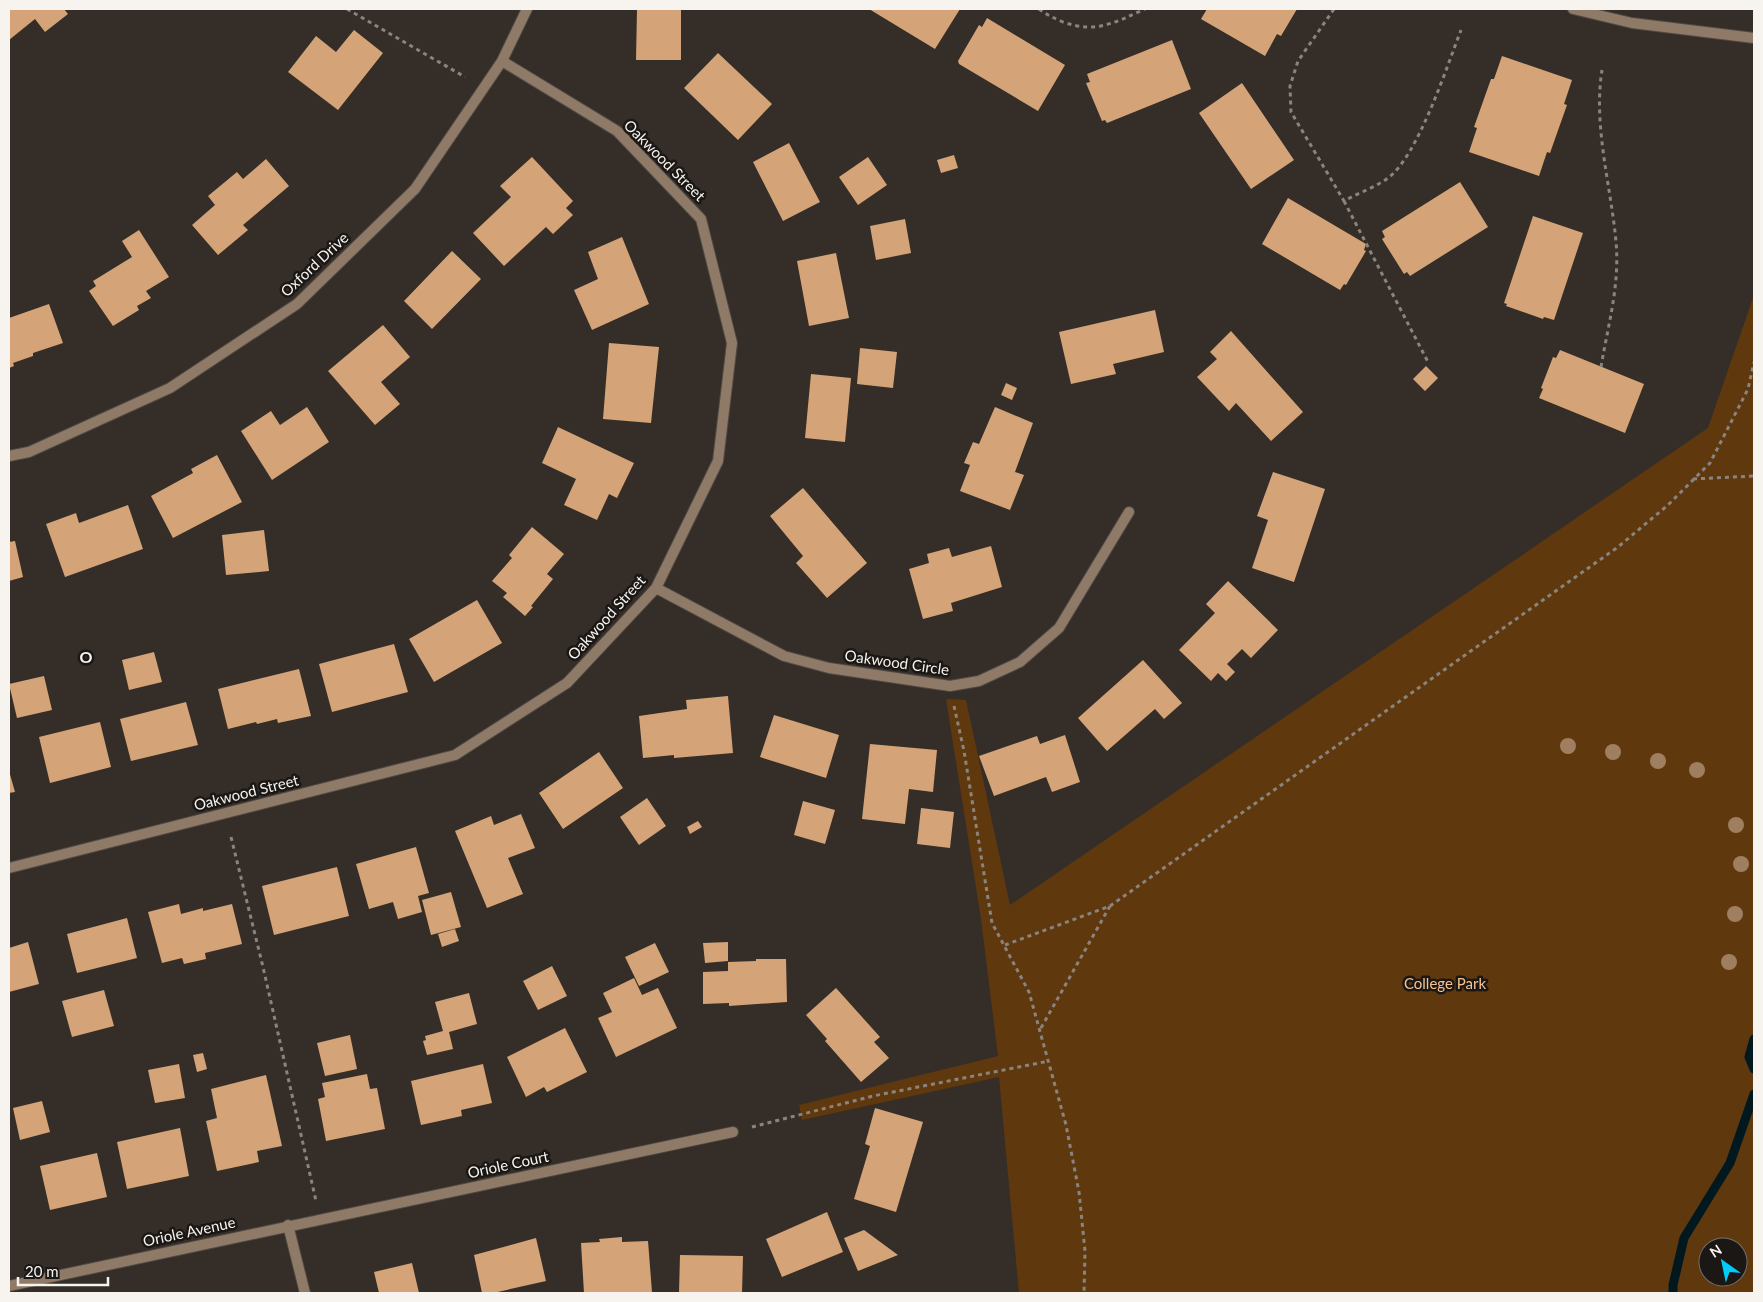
<svg xmlns="http://www.w3.org/2000/svg" width="1763" height="1302" viewBox="0 0 1763 1302" font-family="Lato,sans-serif">
<style>
.green{fill:#5f380e;fill-rule:evenodd}
.lines{fill:none;stroke-linecap:round;stroke-linejoin:round}
.stream{stroke:#02181f;stroke-width:9}
.building{fill:#d4a478}
.service-casing{stroke:#504a44;stroke-width:12}
.minor-casing{stroke:#504a44;stroke-width:12}
.path{stroke:#8a847f;stroke-width:3;stroke-dasharray:4 4;stroke-linecap:butt}
.service{stroke:#8f7a68;stroke-width:10}
.minor{stroke:#8f7a68;stroke-width:10}
.tree{fill:#a07f61}
.labels{text-anchor:middle;dominant-baseline:central;stroke-width:5;stroke-linejoin:round;paint-order:stroke}
.street-label{font-size:15px;fill:#f7f3ef;stroke:#1a1714}
.park-label{font-size:15px;fill:#f8c290;stroke:#1a1714}
.neighbourhood-label{font-size:16px;font-weight:bold;fill:#f7f3ef;stroke:#1a1714}
</style>
<rect width="100%" height="100%" fill="#352e28"/>
<path class="green" d="M1754 295V1293H1019L999 1077 802 1120 799 1105 998 1056 981 919 946 699 966 700 1010 905 1708 428ZM1708 1247H1738V1277H1708Z"/>
<g class="lines">
<path class="stream" d="M1754 1039 1749 1057 1754 1069
M1673 1293V1285L1684 1238 1730 1163 1754 1094"/>
</g>
<path class="building" d="M9 9H64L68 14 45 32 35 19 9 40Z
M637 9H681V60H636Z
M869 9H960L935 49Z
M1207 9H1297L1281 36 1277 34 1265 56 1201 19Z
M987 18 1065 65 1038 111 959 64 958 61 979 25 982 27Z
M354 30 383 53 338 110 288 72 316 36 336 52Z
M1172 40 1191 89 1107 123 1105 120 1102 121 1086 83 1090 82 1087 74Z
M718 53 772 104 738 140 684 88Z
M1502 56 1572 80 1564 104 1567 105 1550 153 1547 152 1539 176 1469 152 1477 128 1474 127 1491 79H1494Z
M1242 83 1294 160 1251 189 1199 113Z
M789 143 820 202 783 221 753 162Z
M954 155 958 168 941 173 937 160Z
M532 157 573 201 566 208 573 215 553 234 546 227 504 266 473 233 511 197 500 186Z
M868 157 887 185 858 205 839 177Z
M266 159 289 186 243 225 248 230 218 255 192 225 215 205 208 196 237 172 243 179Z
M1460 182 1488 227 1410 276 1407 272 1404 274 1382 239 1385 237 1382 231Z
M1288 198 1366 244 1364 250 1366 251 1346 285 1344 284 1340 290 1262 244Z
M1533 216 1583 233 1554 320 1544 317 1543 319 1506 306 1507 304 1504 303Z
M905 219 911 253 876 260 870 226Z
M139 230 169 277 146 291 151 298 137 306 139 310 113 326 89 291 96 286 93 281 132 257 122 241Z
M622 237 649 304 592 330 574 290 598 279 588 252Z
M452 251 481 279 432 329 404 301Z
M836 253 849 318 809 326 797 261Z
M49 304 63 343 33 353V356L13 363 14 366 9 368V318Z
M1155 310 1164 352 1113 364 1116 374 1071 384 1059 332Z
M383 325 410 357 381 382 400 404 375 425 328 371Z
M1231 331 1303 412 1271 441 1236 403 1229 411 1197 377 1217 359 1210 352Z
M609 343 659 347 651 423 603 419Z
M860 348 897 352 893 388 857 384Z
M1560 350 1644 384 1625 433 1539 398 1543 389 1541 388 1553 357 1556 358Z
M1426 366 1438 378 1425 391 1413 379Z
M811 374 851 378 845 442 805 438Z
M1006 383 1017 388 1012 400 1001 395Z
M307 407 329 442 272 480 241 431 271 411 280 425Z
M995 407 1033 423 1015 472 1024 475 1010 510 960 491 970 465 964 463 973 442 979 444Z
M558 427 634 463 617 498 609 494 597 520 564 505 576 479 542 463Z
M217 455 242 502 173 538 151 496 193 473 191 469Z
M1273 472 1325 489 1294 582 1252 568 1268 520 1257 516Z
M803 488 867 563 827 598 796 563 803 556 770 516Z
M128 505 143 549 65 577 46 524 76 513 79 523Z
M532 527 564 554 547 574 553 579 531 606 533 607 525 616 503 597 507 593 492 581 512 558 509 555Z
M264 530 269 571 226 575 222 535Z
M15 541 23 577 9 581V542Z
M991 546 1002 587 951 603 953 611 923 619 909 569 929 563 927 554 949 548 952 557Z
M1228 581 1278 630 1251 658 1242 649 1227 664 1235 672 1226 681 1218 673 1211 681 1179 650 1215 613 1206 604Z
M477 600 502 643 434 682 409 639Z
M394 644 408 692 332 712 319 664Z
M154 652 162 682 129 690 122 660Z
M1143 660 1182 703 1164 719 1155 709 1107 751 1078 718Z
M299 669 311 716 278 723 277 719 257 724 256 722 228 729 218 689Z
M44 676 52 710 17 718 9 684Z
M728 696 733 753 674 758V755L643 758 639 716 687 709 686 700Z
M186 702 198 745 131 761 120 719Z
M774 715 839 735 826 778 760 757Z
M100 722 111 767 50 783 39 737Z
M1065 735 1080 782 1052 792 1046 777 994 796 979 756 1037 736 1040 744Z
M870 744 937 750 933 792 909 789 905 824 862 819Z
M599 752 623 788 563 829 539 793Z
M9 771 15 792 9 793Z
M647 798 666 826 639 845 620 817Z
M803 801 835 810 825 844 794 835Z
M921 808 954 812 950 848 917 844Z
M521 814 535 848 508 858 523 894 487 908 455 831 491 816 494 825Z
M698 821 702 827 690 834 687 827Z
M416 847 429 893 418 896 422 912 398 919 393 902 369 909 356 864Z
M337 867 349 916 274 935 262 886Z
M451 892 461 927 431 935 422 900Z
M179 904 181 914 203 908V911L232 904 242 944 205 953 206 959 184 964 182 958 162 963 148 912Z
M127 918 137 958 77 973 67 934Z
M455 929 459 941 442 947 438 934Z
M28 942 39 984 9 992V948Z
M728 942V961L705 963 703 943Z
M655 943 669 972 639 986 625 957Z
M756 959H786L787 1002 729 1006V1003L703 1004V972L728 971V962L756 961Z
M552 966 567 996 538 1010 523 981Z
M634 978 642 995 658 988 677 1028 616 1057 598 1018 612 1012 603 993Z
M836 988 880 1037 874 1042 889 1058 861 1082 825 1041 827 1039 806 1015Z
M104 990 114 1026 72 1037 62 1001Z
M469 993 477 1024 449 1032 453 1049 427 1055 423 1041 426 1040 425 1036 443 1031 435 1002Z
M565 1028 587 1072 547 1092 544 1087 526 1097 507 1057Z
M350 1035 357 1069 325 1076 317 1043Z
M203 1053 207 1069 197 1072 193 1055Z
M179 1064 185 1098 155 1103 148 1070Z
M483 1064 492 1103 461 1110 462 1116 421 1125 411 1081Z
M367 1074 370 1089 377 1088 385 1129 326 1141 318 1099 325 1097 322 1083Z
M266 1075 282 1146 257 1151 259 1162 217 1171 206 1121 217 1118 211 1089Z
M42 1101 50 1132 20 1140 13 1108Z
M875 1108 923 1122 896 1212 854 1199 870 1146 865 1144Z
M180 1128 189 1176 127 1189 117 1142Z
M97 1153 107 1197 50 1210 40 1166Z
M827 1212 843 1252 782 1277 766 1239Z
M864 1230 898 1255 858 1271 844 1238Z
M622 1237V1242L648 1241 652 1292 584 1293 581 1243 600 1242 599 1239Z
M536 1238 546 1281 493 1293H482L474 1255Z
M680 1255 743 1256 742 1293H679Z
M412 1263 419 1293H379L374 1272Z"/>
<g class="lines">
<defs>
<path id="service" d="M1573 9 1632 23 1754 38"/>
<path id="minor" d="M9 456 29 452 170 388 297 304 415 189 502 61 527 9
M656 588 784 656 829 668 950 686 979 681 1020 662 1059 628 1129 512
M9 868 455 755 567 683 656 588 718 461 732 343 701 219 617 131 502 61
M288 1225 305 1293
M9 1286 733 1132"/>
</defs>
<use href="#service" class="service-casing"/>
<use href="#minor" class="minor-casing"/>
<path class="path" d="M347 9 465 77
M1039 9C1047 15 1054 18 1063 22 1096 34 1116 22 1145 9
M1334 9 1298 61 1290 86 1291 112 1344 201C1358 193 1376 187 1388 178 1418 156 1447 66 1461 30
M1344 201 1428 362
M1601 367C1608 325 1620 285 1616 242 1611 186 1593 126 1602 70
M1693 479 1754 476
M954 706 964 751 992 923 1029 992 1066 1125 1079 1192 1085 1251 1084 1293
M231 837 263 967 316 1201
M1005 945 1110 906 1618 547 1668 505 1710 463 1748 389 1754 362
M1041 1028 1110 906
M752 1127 873 1096 1049 1061"/>
<use href="#service" class="service"/>
<use href="#minor" class="minor"/>
</g>
<g class="tree">
<circle cx="1568" cy="746" r="8"/>
<circle cx="1613" cy="752" r="8"/>
<circle cx="1658" cy="761" r="8"/>
<circle cx="1697" cy="770" r="8"/>
<circle cx="1736" cy="825" r="8"/>
<circle cx="1741" cy="864" r="8"/>
<circle cx="1735" cy="914" r="8"/>
<circle cx="1729" cy="962" r="8"/>
</g>
<g class="labels">
<g class="street-label">
<text transform="translate(665 160) rotate(45)">Oakwood Street</text>
<text transform="translate(314 264) rotate(-43)">Oxford Drive</text>
<text transform="translate(606 617) rotate(-48)">Oakwood Street</text>
<text transform="translate(897 662) rotate(8)">Oakwood Circle</text>
<text transform="translate(246 792) rotate(-14)">Oakwood Street</text>
<text transform="translate(508 1164) rotate(-12)">Oriole Court</text>
<text transform="translate(189 1231) rotate(-12)">Oriole Avenue</text>
</g>
<g class="park-label">
<text x="1445" y="983">College Park</text>
</g>
<g class="neighbourhood-label">
<text x="86" y="656">O</text>
</g>
</g>
<rect width="1763" height="1302" fill="none" stroke="#f7f3ef" stroke-width="20"/>
<g transform="translate(1723 1262) rotate(327)"><circle r="24" fill="#1a1714" stroke="#726f6c"/>
<path d="M0-4L9 19L0 12L-9 19Z" fill="#00cbf9"/>
<text y="-8" font-size="14" font-weight="bold" text-anchor="middle" fill="#f7f3ef">N</text>
</g>
<path d="M18 1277v8h90v-8" fill="none" stroke="#f7f3ef" stroke-width="2.5"/>
<text x="25" y="1277" font-size="15" fill="#f7f3ef" stroke="#1a1714" stroke-width="4" paint-order="stroke">20 m</text>
</svg>
